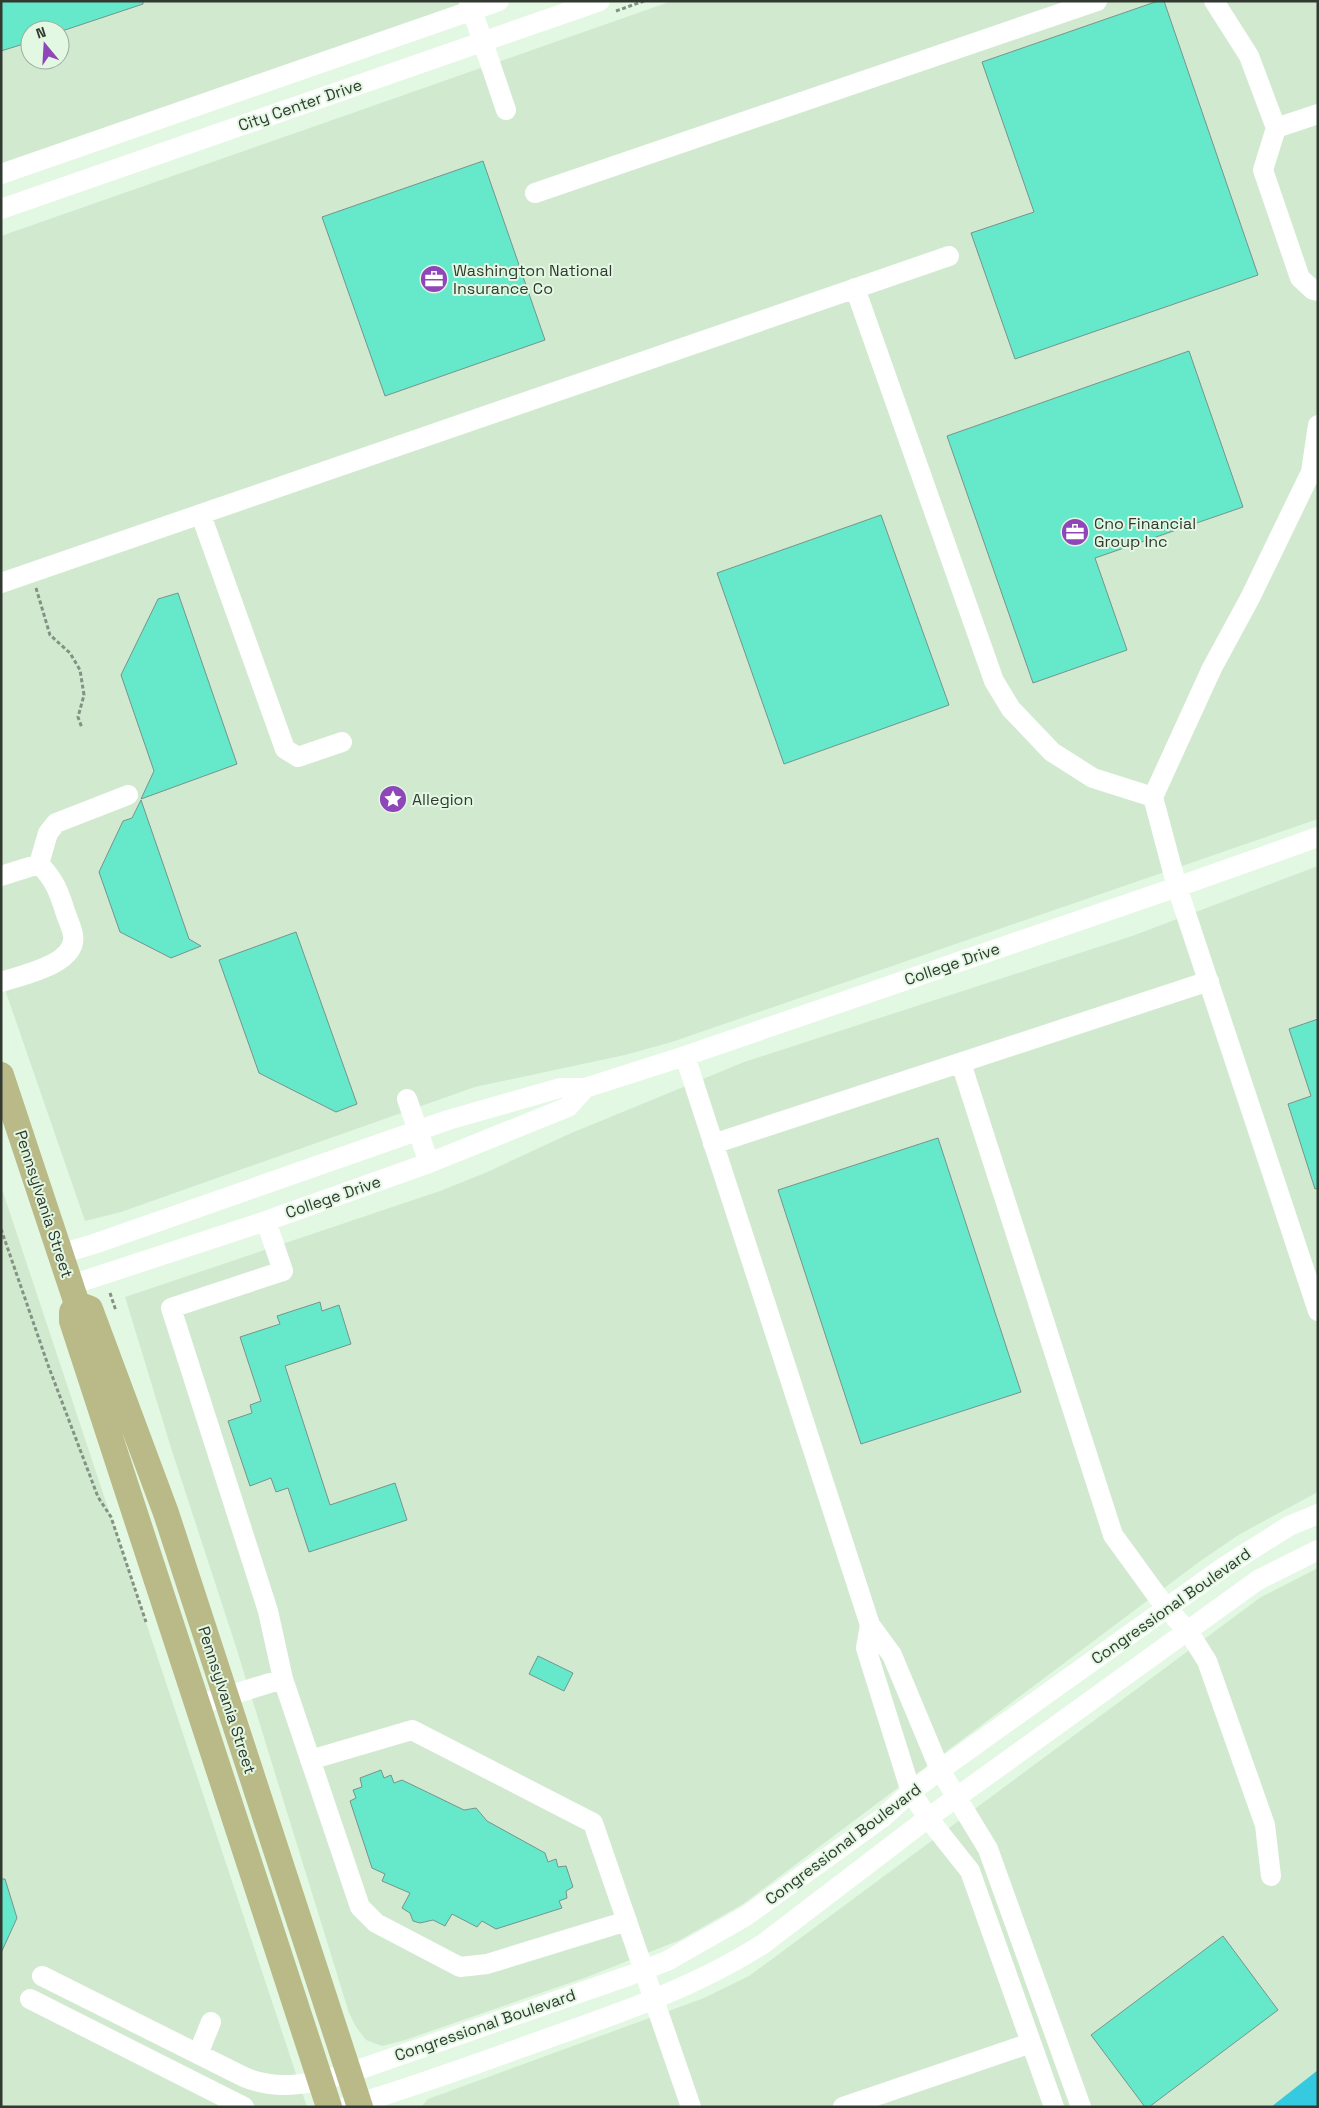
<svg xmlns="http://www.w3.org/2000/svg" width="1319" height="2108" viewBox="0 0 1319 2108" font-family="'Space Grotesk',sans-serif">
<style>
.built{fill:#d1eacf;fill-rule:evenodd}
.water{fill:#35cae0}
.building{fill:#66e8cb;stroke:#76948c}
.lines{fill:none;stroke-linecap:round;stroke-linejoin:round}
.path{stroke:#849284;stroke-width:3;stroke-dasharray:4 2.5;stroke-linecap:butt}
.minor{stroke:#fff;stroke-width:20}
.major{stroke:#b9ba87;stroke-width:26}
.labels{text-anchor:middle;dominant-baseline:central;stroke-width:4;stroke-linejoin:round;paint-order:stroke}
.street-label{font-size:16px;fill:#313931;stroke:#e3f8e2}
.poi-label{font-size:16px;fill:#313931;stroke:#e3f8e2;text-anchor:start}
</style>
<rect width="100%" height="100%" fill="#e3f8e2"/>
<path class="built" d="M1 1H477L1 166ZM30 30H60V60H30Z
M672 1H1318V819L672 1042 625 1055 475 1087 121 1212 85 1221 1 978V236Z
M1318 866V1492L1240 1534 1199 1562 743 1904 680 1940 587 1977 405 2040 382 2046 366 2040 356 2027 349 2013 236 1647 172 1451 125 1297 440 1191 485 1173 569 1134 744 1062 1132 936Z
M1 1186 307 2107H1Z
M1318 1568V2107H421L428 2099 704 1998 749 1976 1261 1597Z"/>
<path class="water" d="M1318 2070V2107H1271Z"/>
<path class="building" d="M1 1H143V4L65 30H30V42L1 51Z
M1158 1H1164L1258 275 1015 359 971 233 1034 212 982 62Z
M483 161 545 340 385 396 322 217Z
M1189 351 1243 507 1095 558 1127 650 1033 683 947 436Z
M881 515 949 705 784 764 717 573Z
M178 593 237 764 141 799 154 771 121 675 158 599Z
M141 800 189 939 201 946 171 958 120 932 99 872 123 821 132 818Z
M296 932 357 1104 336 1112 259 1073 219 960Z
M1318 1019V1188L1315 1189 1288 1104 1311 1096 1289 1029Z
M938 1138 1021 1392 861 1444 778 1190Z
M320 1302 322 1311 339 1305 351 1344 285 1366 330 1505 395 1483 407 1520 309 1552 288 1488 276 1492 271 1478 250 1486 228 1421 252 1413 250 1405 261 1401 240 1337 280 1324 277 1316Z
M538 1656 573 1673 564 1691 529 1674Z
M381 1770 384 1778 391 1775 394 1783 402 1780 464 1810 476 1808 487 1821 545 1853 548 1862 556 1859 558 1867 566 1866 573 1887 566 1891 567 1898 559 1901 562 1908 496 1929 482 1921 477 1927 452 1914 445 1926 433 1920 420 1923 413 1921 410 1913 402 1908 410 1893 382 1881 385 1874 372 1868 350 1801 356 1798 353 1790 362 1787 360 1778Z
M1 1879H5L17 1918 1 1953Z
M1223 1936 1278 2010 1149 2107H1145L1091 2035Z"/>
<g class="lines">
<path class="path" d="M616 11 644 1
M36 588 50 635 70 653 80 670 84 695 78 717 82 728
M1 1229 48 1365 98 1497 111 1517 146 1622
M110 1293 116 1311"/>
<path class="minor" d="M469 1 506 110
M1214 1 1249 56 1276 128 1318 114
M1276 128 1263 170 1300 278 1313 290 1318 291
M1 174 499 1
M535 193 1097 1
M1 209 600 1
M855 288 994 681 1011 709 1052 752 1093 778 1153 797
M1318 425 1311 472 1250 598 1212 668 1153 797 1177 887 1318 1311
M201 515 285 749 298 757 342 742
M1 583 949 256
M1 876 39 864 48 833 56 823 128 795
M1 982C22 975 78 964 73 935 72 928 68 920 66 914 59 892 55 880 39 864
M685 1056 870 1625 892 1655 940 1770 988 1849 1081 2107
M961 1063 1113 1535 1166 1608 1188 1631 1207 1661 1265 1825 1271 1876
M407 1099 429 1163
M713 1144 1209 981
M60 1254 94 1244 448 1120 560 1088H585L685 1056 1177 887 1318 837
M71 1285 266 1221 429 1163 568 1107 585 1088
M870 1625 866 1648 911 1792 928 1818 970 1871 1054 2107
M283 1679 360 1907 376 1923 460 1967 487 1964 627 1921
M198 1705 283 1679 268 1611 171 1308 283 1271 266 1221
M310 1760 412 1730 593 1823 691 2107
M42 1976 244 2077C279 2092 314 2083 349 2073L628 1976 667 1961 746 1916 882 1818 911 1792 940 1770 1224 1567 1289 1526 1318 1514
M30 1999 244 2107
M198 2054 211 2022
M345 2107C411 2088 476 2064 540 2041 617 2014 694 1988 763 1944L928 1818 1258 1580 1318 1550
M843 2107 1031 2043"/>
<path class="major" d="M1 1075 77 1304 72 1312V1321L329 2107
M77 1304 90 1309 166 1513 360 2107"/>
</g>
<defs>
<symbol id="office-disc" viewBox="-11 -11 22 22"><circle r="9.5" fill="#8e46b9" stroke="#e3f8e2"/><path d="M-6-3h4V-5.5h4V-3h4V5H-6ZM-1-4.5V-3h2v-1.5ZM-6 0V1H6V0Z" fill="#fff"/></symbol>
<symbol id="sight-disc" viewBox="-11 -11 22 22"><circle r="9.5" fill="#8e46b9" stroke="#e3f8e2"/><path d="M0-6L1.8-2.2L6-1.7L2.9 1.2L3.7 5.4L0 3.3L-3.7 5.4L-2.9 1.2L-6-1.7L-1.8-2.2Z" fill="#fff"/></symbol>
</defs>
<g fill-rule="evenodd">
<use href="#office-disc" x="418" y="263" width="32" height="32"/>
<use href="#office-disc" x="1059" y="516" width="32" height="32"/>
<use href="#sight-disc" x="377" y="783" width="32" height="32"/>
</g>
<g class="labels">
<g class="street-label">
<text transform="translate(300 105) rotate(-19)">City Center Drive</text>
<text transform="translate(952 964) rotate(-19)">College Drive</text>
<text transform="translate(333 1197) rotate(-19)">College Drive</text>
<text transform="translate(44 1204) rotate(72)">Pennsylvania Street</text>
<text transform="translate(1171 1606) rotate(-35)">Congressional Boulevard</text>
<text transform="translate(227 1700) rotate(72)">Pennsylvania Street</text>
<text transform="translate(843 1844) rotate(-37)">Congressional Boulevard</text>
<text transform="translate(485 2025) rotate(-19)">Congressional Boulevard</text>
</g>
<g class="poi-label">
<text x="453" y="270">Washington National<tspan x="453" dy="18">Insurance Co</tspan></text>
<text x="1094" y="523">Cno Financial<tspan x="1094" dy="18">Group Inc</tspan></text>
<text x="412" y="799">Allegion</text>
</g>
</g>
<rect width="1319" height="2108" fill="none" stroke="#313931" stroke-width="5"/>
<g transform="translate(45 45) rotate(342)"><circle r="24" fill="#e3f8e2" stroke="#9cac9b"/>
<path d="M0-4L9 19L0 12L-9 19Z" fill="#8e46b9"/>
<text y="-8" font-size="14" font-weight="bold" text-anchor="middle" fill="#313931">N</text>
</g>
</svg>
